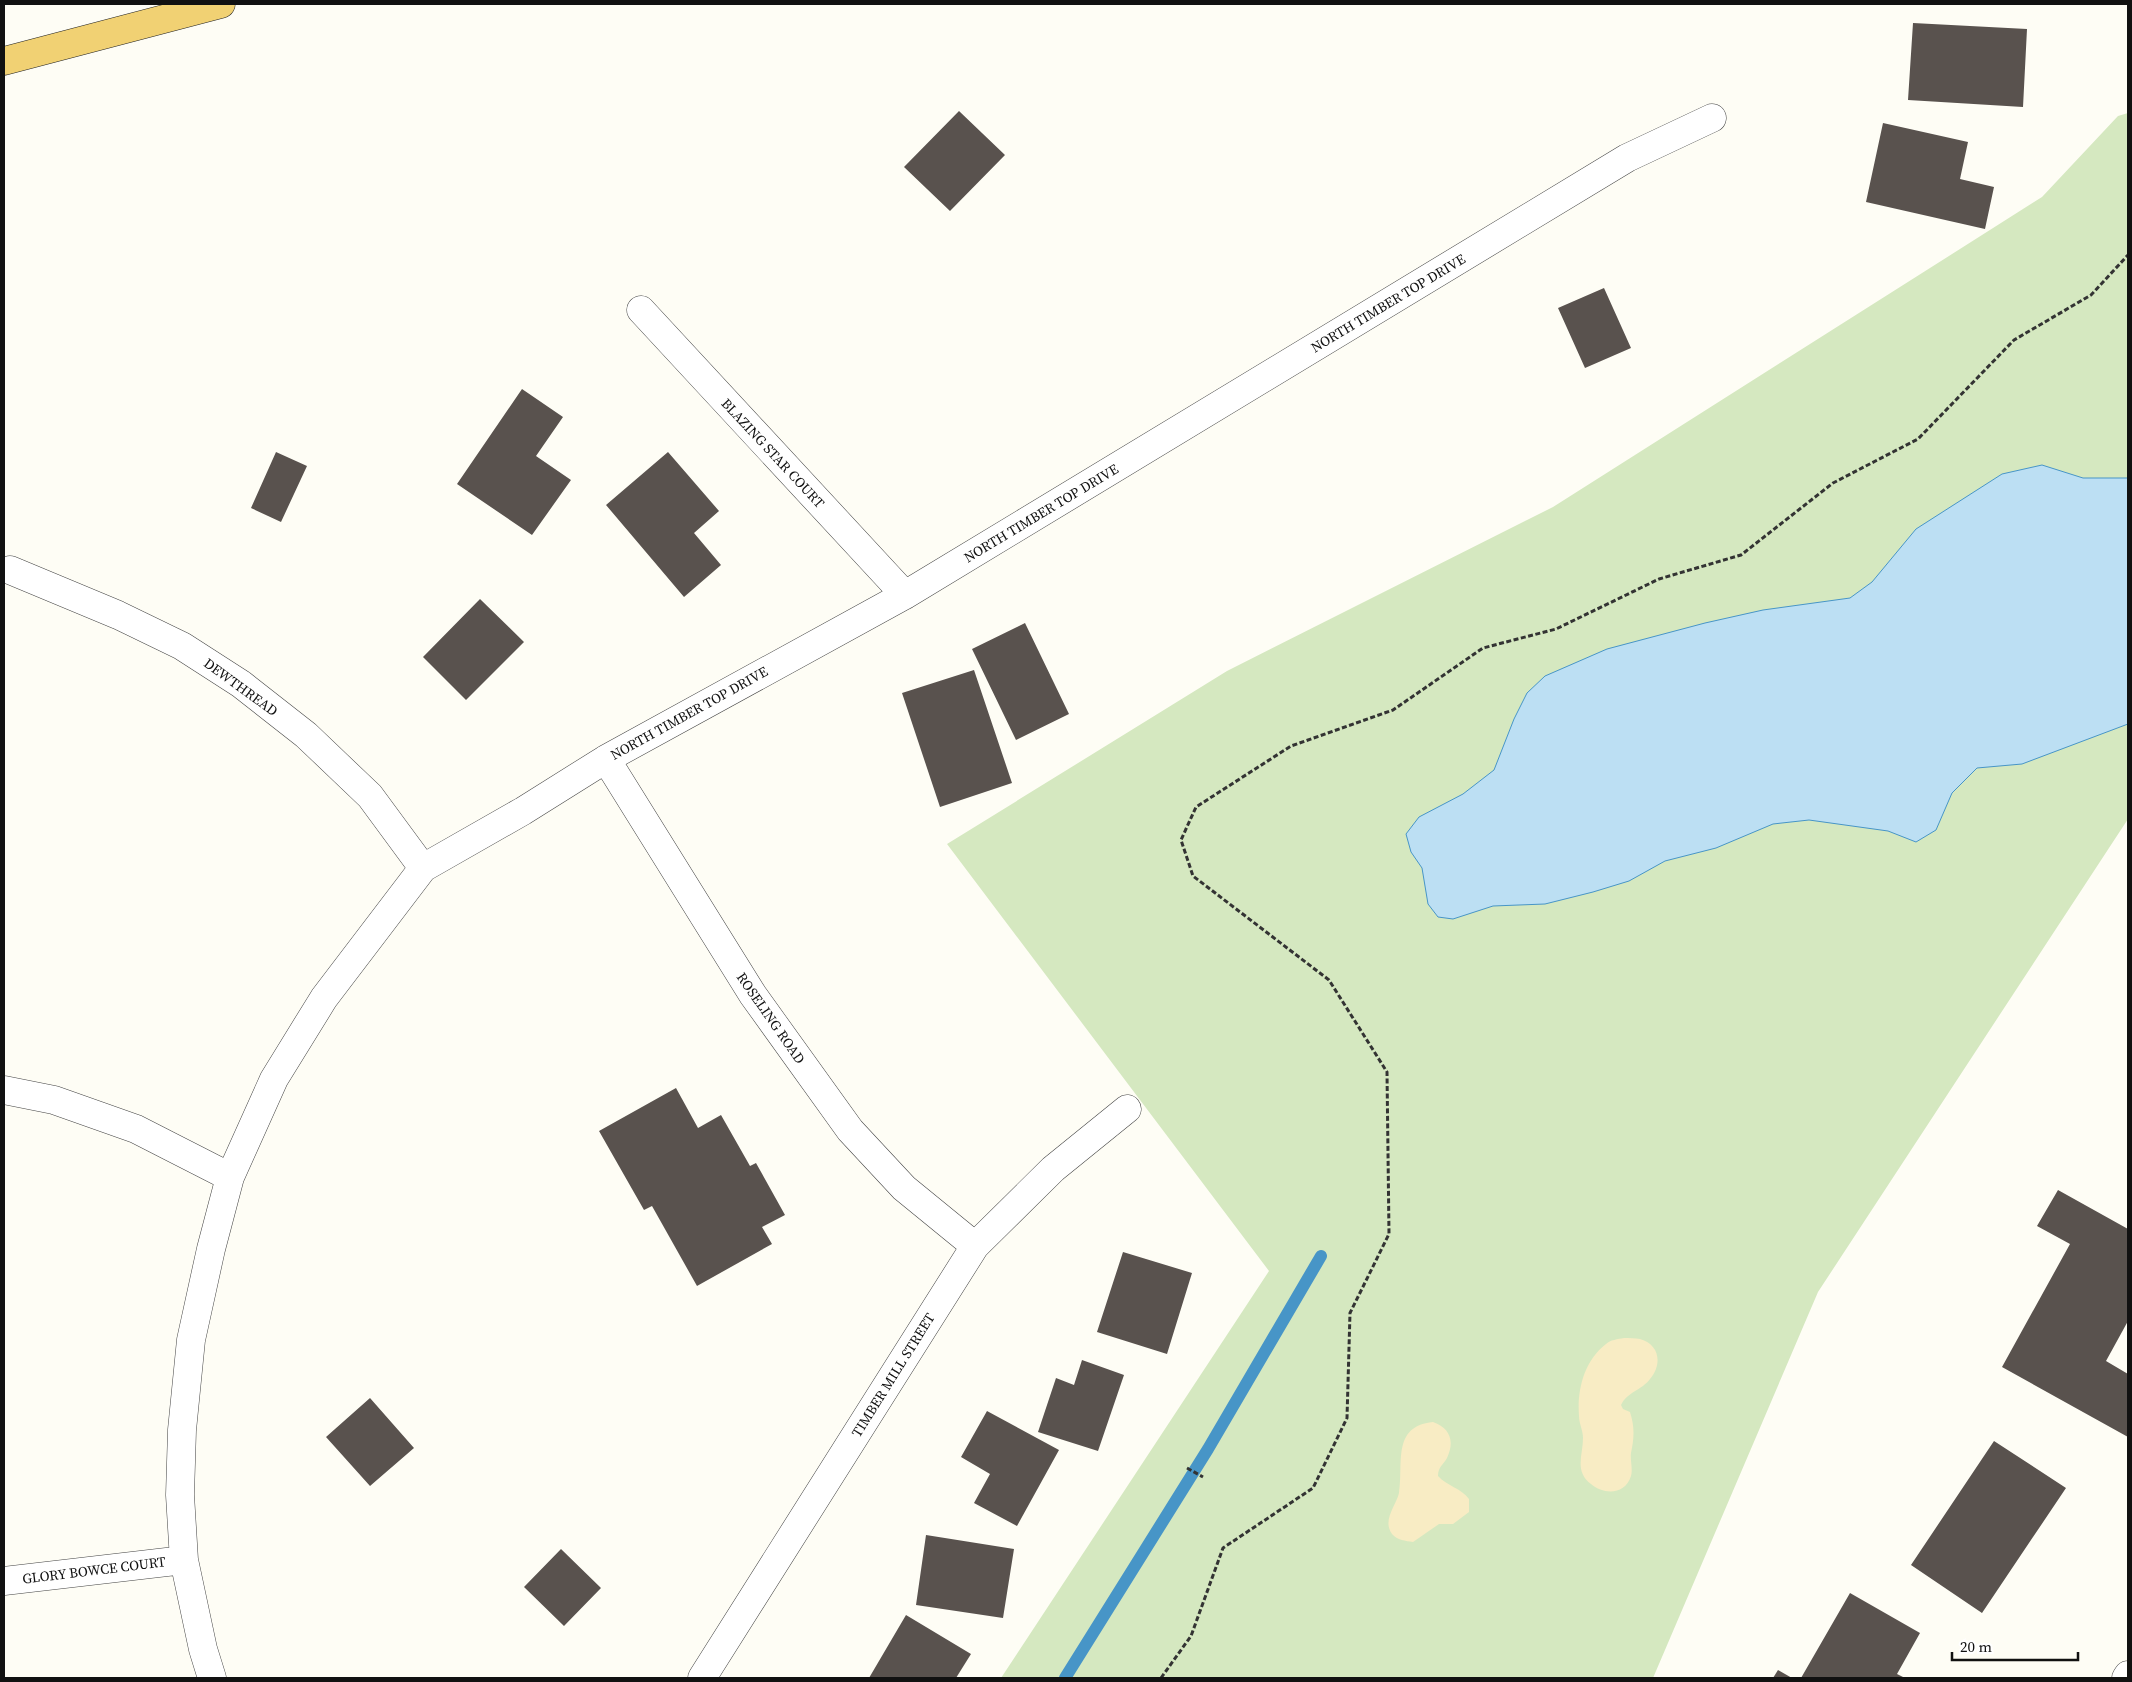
<svg xmlns="http://www.w3.org/2000/svg" width="2132" height="1682" viewBox="0 0 2132 1682" font-family="'Source Serif 4',serif">
<style>
.green{fill:#d5e8c0}
.sand{fill:#f8ecc4}
.water{fill:#bcdff3;stroke:#4795c7}
.lines{fill:none;stroke-linecap:round;stroke-linejoin:round}
.stream{stroke:#4795c7;stroke-width:12}
.building{fill:#59524e}
.minor-casing{stroke:#444;stroke-width:29}
.major-casing{stroke:#222;stroke-width:29}
.path{stroke:#333;stroke-width:3;stroke-dasharray:5 2.5;stroke-linecap:butt}
.minor{stroke:#fff;stroke-width:28}
.major{stroke:#f1d173;stroke-width:28}
.labels{text-anchor:middle;dominant-baseline:central;stroke-width:5;stroke-linejoin:round;paint-order:stroke}
.street-label{font-size:14px;fill:#111;stroke:#fff}
</style>
<rect width="100%" height="100%" fill="#fefdf5"/>
<path class="green" d="M2128 113V819L1818 1292 1653 1678H1001L1269 1271 947 844 1227 671 1553 507 2042 197 2118 116Z"/>
<path class="sand" d="M1624 1338C1629 1338 1635 1338 1640 1339 1659 1344 1663 1364 1650 1379 1642 1390 1627 1392 1621 1405L1623 1409 1630 1412C1635 1428 1634 1438 1631 1453 1630 1460 1633 1469 1631 1476 1625 1495 1604 1495 1591 1484 1574 1471 1583 1455 1583 1438 1583 1431 1579 1423 1579 1416 1577 1390 1584 1361 1606 1344 1610 1340 1618 1339 1624 1338Z
M1433 1422C1450 1428 1455 1441 1447 1458 1443 1465 1438 1467 1438 1476 1447 1486 1461 1488 1469 1499V1512L1453 1524H1439L1413 1542C1406 1541 1397 1540 1392 1534 1382 1520 1396 1506 1399 1493 1404 1465 1391 1426 1433 1422Z"/>
<path class="water" d="M2042 465 2083 478H2128V724L2022 764 1977 768 1952 793 1936 830 1916 842 1888 831 1809 820 1773 824 1716 848 1665 861 1629 881 1593 892 1545 904 1493 906 1453 919 1438 917 1428 904 1422 868 1411 852 1406 834 1419 817 1463 794 1494 770 1514 719 1527 693 1545 676 1607 649 1705 623 1763 610 1850 598 1872 582 1916 529 2002 474Z"/>
<g class="lines">
<path class="stream" d="M1065 1678 1208 1449 1321 1256"/>
</g>
<path class="building" d="M1913 23 2027 29 2023 107 1908 100Z
M959 111 1005 155 950 211 904 167Z
M1883 123 1968 142 1960 179 1994 187 1985 229 1866 202Z
M1604 288 1631 348 1585 368 1558 308Z
M522 389 563 417 536 456 571 480 532 535 457 484Z
M276 452 307 466 281 522 251 508Z
M668 452 719 511 694 533 721 565 684 597 606 505Z
M480 599 524 642 466 700 423 657Z
M1025 623 1069 714 1016 740 972 649Z
M974 670 1012 783 940 807 902 693Z
M676 1088 698 1128 721 1115 750 1166 756 1163 785 1215 762 1227 772 1244 697 1286 652 1206 644 1210 599 1131Z
M2058 1190 2128 1229V1321L2106 1361 2128 1374V1437L2002 1367 2070 1244 2037 1226Z
M1123 1252 1192 1273 1167 1354 1097 1332Z
M1082 1360 1124 1375 1098 1451 1038 1432 1056 1378 1074 1385Z
M370 1398 414 1448 370 1486 326 1437Z
M987 1411 1059 1450 1017 1526 974 1503 990 1474 961 1457Z
M1994 1441 2066 1488 1982 1613 1911 1565Z
M926 1535 1014 1549 1003 1618 916 1605Z
M561 1549 601 1588 564 1626 524 1587Z
M1850 1593 1920 1633 1897 1674 1905 1678H1801Z
M906 1615 971 1654 956 1678H869Z
M1778 1670 1792 1678H1773Z"/>
<g class="lines">
<defs>
<path id="minor" d="M641 310 905 595
M10 570 118 615 182 646 241 684 306 735 370 796 423 868
M606 759 753 995 850 1130 904 1188 975 1246
M4 1090 54 1100 136 1129 230 1177
M4 1581 184 1560
M212 1678 203 1649 184 1560 180 1495 182 1430 191 1340 211 1249 230 1177 274 1079 324 998 423 868 523 811 606 759 905 595 1627 158 1712 118
M702 1678 975 1246 1053 1169 1127 1109
M2126 1678 2128 1675"/>
<path id="major" d="M4 61 221 4"/>
</defs>
<use href="#minor" class="minor-casing"/>
<use href="#major" class="major-casing"/>
<path class="path" d="M1187 1468 1203 1477
M1161 1678 1191 1636 1223 1548 1313 1488 1347 1418 1350 1313 1389 1234 1387 1072 1329 980 1193 876 1181 840 1196 807 1291 746 1393 710 1483 648 1556 629 1659 579 1741 555 1833 483 1918 439 2014 340 2091 295 2128 255"/>
<use href="#minor" class="minor"/>
<use href="#major" class="major"/>
</g>
<g class="labels">
<g class="street-label">
<text transform="translate(1388 303) rotate(-31)">NORTH TIMBER TOP DRIVE</text>
<text transform="translate(773 453) rotate(47)">BLAZING STAR COURT</text>
<text transform="translate(1041 513) rotate(-31)">NORTH TIMBER TOP DRIVE</text>
<text transform="translate(241 687) rotate(36)">DEWTHREAD</text>
<text transform="translate(689 713) rotate(-29)">NORTH TIMBER TOP DRIVE</text>
<text transform="translate(771 1018) rotate(55)">ROSELING ROAD</text>
<text transform="translate(893 1375) rotate(-58)">TIMBER MILL STREET</text>
<text transform="translate(94 1570) rotate(-7)">GLORY BOWCE COURT</text>
</g>
</g>
<rect width="2132" height="1682" fill="none" stroke="#111111" stroke-width="10"/>
<path d="M1952 1652v8h126v-8" fill="none" stroke="#111111" stroke-width="2.5"/>
<text x="1960" y="1652" font-size="15" fill="#111111" stroke="#ffffff" stroke-width="4" paint-order="stroke">20 m</text>
</svg>
